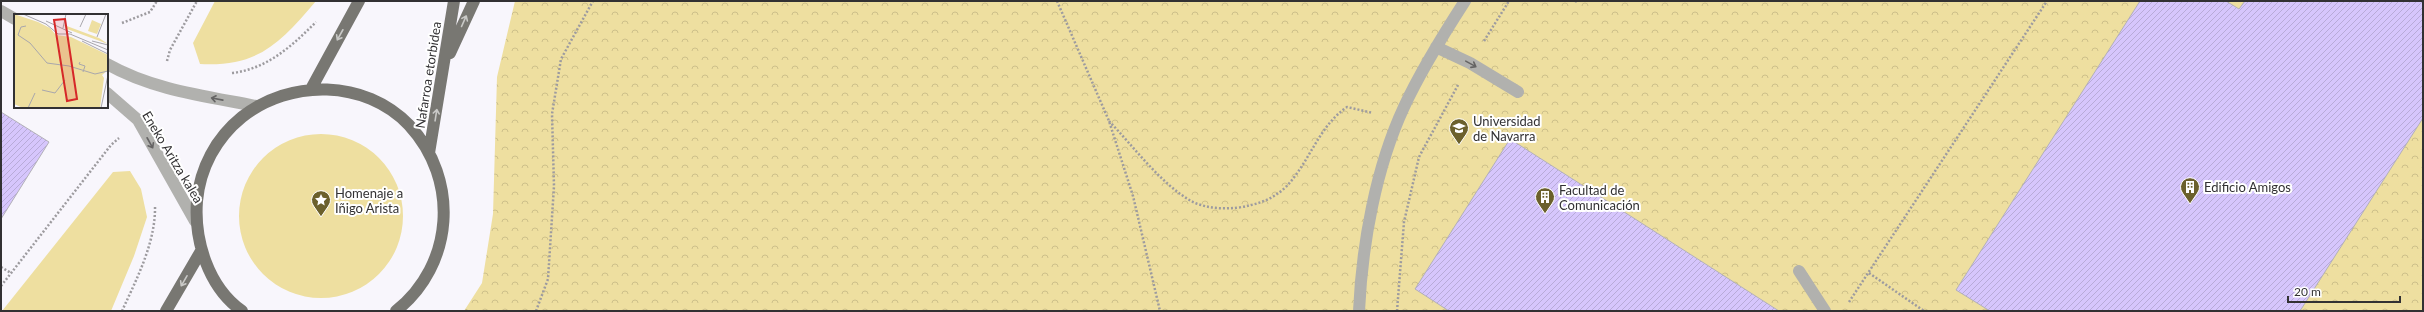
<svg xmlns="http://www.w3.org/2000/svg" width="2424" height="312" viewBox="0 0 2424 312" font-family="Lato,sans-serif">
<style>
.grass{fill:#eedfa0}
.park{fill:url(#park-crowns)}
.building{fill:url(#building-hatch);stroke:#b3b1b8}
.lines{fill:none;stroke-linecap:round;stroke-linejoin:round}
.path{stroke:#9d9b9f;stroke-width:2.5;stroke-dasharray:2 2;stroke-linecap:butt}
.minor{stroke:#b1b1ae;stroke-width:12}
.major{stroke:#787772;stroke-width:12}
.oneway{stroke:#c9c9c7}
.oneway2{stroke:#656464}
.labels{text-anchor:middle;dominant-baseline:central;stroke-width:4;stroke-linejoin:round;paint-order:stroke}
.street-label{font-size:13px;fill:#323133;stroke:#fff}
.poi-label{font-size:13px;fill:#323133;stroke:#fff;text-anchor:start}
.inset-road{fill:none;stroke:#a9a7ac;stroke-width:1}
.view{fill:#d62828;fill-opacity:0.15;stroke:#d62828;stroke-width:2}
.inset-edge{fill:none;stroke:#323133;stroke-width:2}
</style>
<defs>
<pattern id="park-crowns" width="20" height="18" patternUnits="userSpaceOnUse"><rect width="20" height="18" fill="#eedfa0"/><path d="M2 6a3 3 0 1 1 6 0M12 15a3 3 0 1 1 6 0" fill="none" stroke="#cdc08a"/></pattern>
<pattern id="building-hatch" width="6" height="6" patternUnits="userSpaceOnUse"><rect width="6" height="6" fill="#d6c6fc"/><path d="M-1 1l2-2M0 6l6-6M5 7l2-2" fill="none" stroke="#b8abd8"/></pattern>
</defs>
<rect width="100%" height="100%" fill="#f8f6fc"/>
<path class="grass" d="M215 1H316C280 43 259 67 200 64L193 43Z
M239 216a82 82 0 1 1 164 0a82 82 0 1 1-164 0Z
M130 171 141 189 147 217 134 256 111 311H2L113 172Z"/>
<path class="park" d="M515 1H2423V311H464L482 283 493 214 497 77Z"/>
<path class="building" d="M2140 1H2226L2239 9 2245 1H2423V118L2300 311H1990L1956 290Z
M1 112 49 142 1 219Z
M1510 139 1779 311H1449L1415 289Z"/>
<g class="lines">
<path class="path" d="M1057 1 1109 121 1133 196 1160 311
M1575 1 1577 2
M122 23 150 12 157 1
M1484 41 1509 1
M167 61 170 50 197 1
M232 73C267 69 292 46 316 22
M1109 121C1133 146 1161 184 1191 201 1208 210 1233 210 1251 205 1269 201 1284 192 1295 176 1313 152 1322 124 1347 107L1373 113
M1 267 11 273
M1869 273 1924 311
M1 286 111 145 119 138
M1849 302 2047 1
M122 311C137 278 156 242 155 205
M536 311 548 279 554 186 552 114 561 59 593 1
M1397 311 1404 222 1419 157 1458 85"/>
<path class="minor" d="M1 11 15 19
M1436 47 1470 63 1518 92
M107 64C153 90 205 96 256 106
M107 93 138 120 195 221
M1799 271 1825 311
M1359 311C1362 244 1376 167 1404 107 1421 70 1443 35 1465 1"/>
<path class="major" d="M450 53 474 1
M311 89 359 1
M429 153 454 1
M166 311 201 251
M242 311C208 287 194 240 197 201 200 168 216 138 242 117 290 79 365 79 409 125 460 180 454 265 396 311"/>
</g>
<defs><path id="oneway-shaft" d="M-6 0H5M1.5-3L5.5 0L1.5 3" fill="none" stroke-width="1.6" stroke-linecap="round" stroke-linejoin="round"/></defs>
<g class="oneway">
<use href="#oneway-shaft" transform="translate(464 21) rotate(-66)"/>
<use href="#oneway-shaft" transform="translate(340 35) rotate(119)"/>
<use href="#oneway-shaft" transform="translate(436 115) rotate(-81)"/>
<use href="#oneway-shaft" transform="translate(184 281) rotate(120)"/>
</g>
<g class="oneway2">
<use href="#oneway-shaft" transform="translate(1471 64) rotate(29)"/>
<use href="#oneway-shaft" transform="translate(217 99) rotate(-169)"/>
<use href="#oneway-shaft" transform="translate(150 143) rotate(61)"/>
</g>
<defs>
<symbol id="university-pin" viewBox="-11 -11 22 30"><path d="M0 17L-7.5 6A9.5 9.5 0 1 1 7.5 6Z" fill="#6b602c" stroke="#fff"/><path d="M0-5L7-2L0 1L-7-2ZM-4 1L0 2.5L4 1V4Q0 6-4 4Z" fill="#fff"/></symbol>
<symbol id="building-pin" viewBox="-11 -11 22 30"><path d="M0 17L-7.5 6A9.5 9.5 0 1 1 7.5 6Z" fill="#6b602c" stroke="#fff"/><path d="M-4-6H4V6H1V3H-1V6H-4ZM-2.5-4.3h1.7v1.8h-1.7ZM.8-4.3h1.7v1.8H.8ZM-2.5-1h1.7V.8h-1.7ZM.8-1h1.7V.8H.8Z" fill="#fff"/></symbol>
<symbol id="sight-pin" viewBox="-11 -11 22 30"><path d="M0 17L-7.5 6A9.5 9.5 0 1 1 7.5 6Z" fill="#6b602c" stroke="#fff"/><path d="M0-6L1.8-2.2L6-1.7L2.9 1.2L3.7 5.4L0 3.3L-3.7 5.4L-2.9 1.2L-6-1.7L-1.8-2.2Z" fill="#fff"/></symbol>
</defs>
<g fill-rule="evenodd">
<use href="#university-pin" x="1448" y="117" width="22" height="30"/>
<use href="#building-pin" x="2179" y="176" width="22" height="30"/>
<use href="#building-pin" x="1534" y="186" width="22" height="30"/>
<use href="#sight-pin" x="310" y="189" width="22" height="30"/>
</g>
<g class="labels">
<g class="street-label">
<text transform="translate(428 75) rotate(-81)">Nafarroa etorbidea</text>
<text transform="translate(173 157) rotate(59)">Eneko Aritza kalea</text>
</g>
<g class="poi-label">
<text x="1473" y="121">Universidad<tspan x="1473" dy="15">de Navarra</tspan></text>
<text x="2204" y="187">Edificio Amigos</text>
<text x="1559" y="190">Facultad de<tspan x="1559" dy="15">Comunicación</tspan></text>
<text x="335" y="193">Homenaje a<tspan x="335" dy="15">Iñigo Arista</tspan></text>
</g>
</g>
<g transform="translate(14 14)">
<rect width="94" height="94" fill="#f8f6fc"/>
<path d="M78 6 87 10 83 20 74 17ZM50 11 85 24 94 30 53 15Z" fill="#eedfa0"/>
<path d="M0 0 24 8 36 14 42 21 57 23 94 41V56L88 61 90 64 86 94H9L0 90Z" fill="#eedfa0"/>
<path class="inset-road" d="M9 0 32 10 44 20H56L94 36M32 7 58 19M12 12 7 13 4 21 16 29 33 49 55 52 81 60 94 57M66 13 72 0M49 14 52 0M83 23 92 0M68 27 94 40M78 27 94 31M66 48 65 50 71 52 69 58M28 76 41 79 51 66M14 94 21 79M87 94 94 61"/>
<path class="view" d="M51 5 63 85 53 87 40 6Z"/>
<rect width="94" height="94" class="inset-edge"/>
</g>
<rect width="2424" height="312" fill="none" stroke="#323133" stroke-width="4"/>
<path d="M2288 296v6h112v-6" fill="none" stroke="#323133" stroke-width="2"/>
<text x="2294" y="296" font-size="12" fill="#323133" stroke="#ffffff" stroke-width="3" paint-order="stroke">20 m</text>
</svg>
